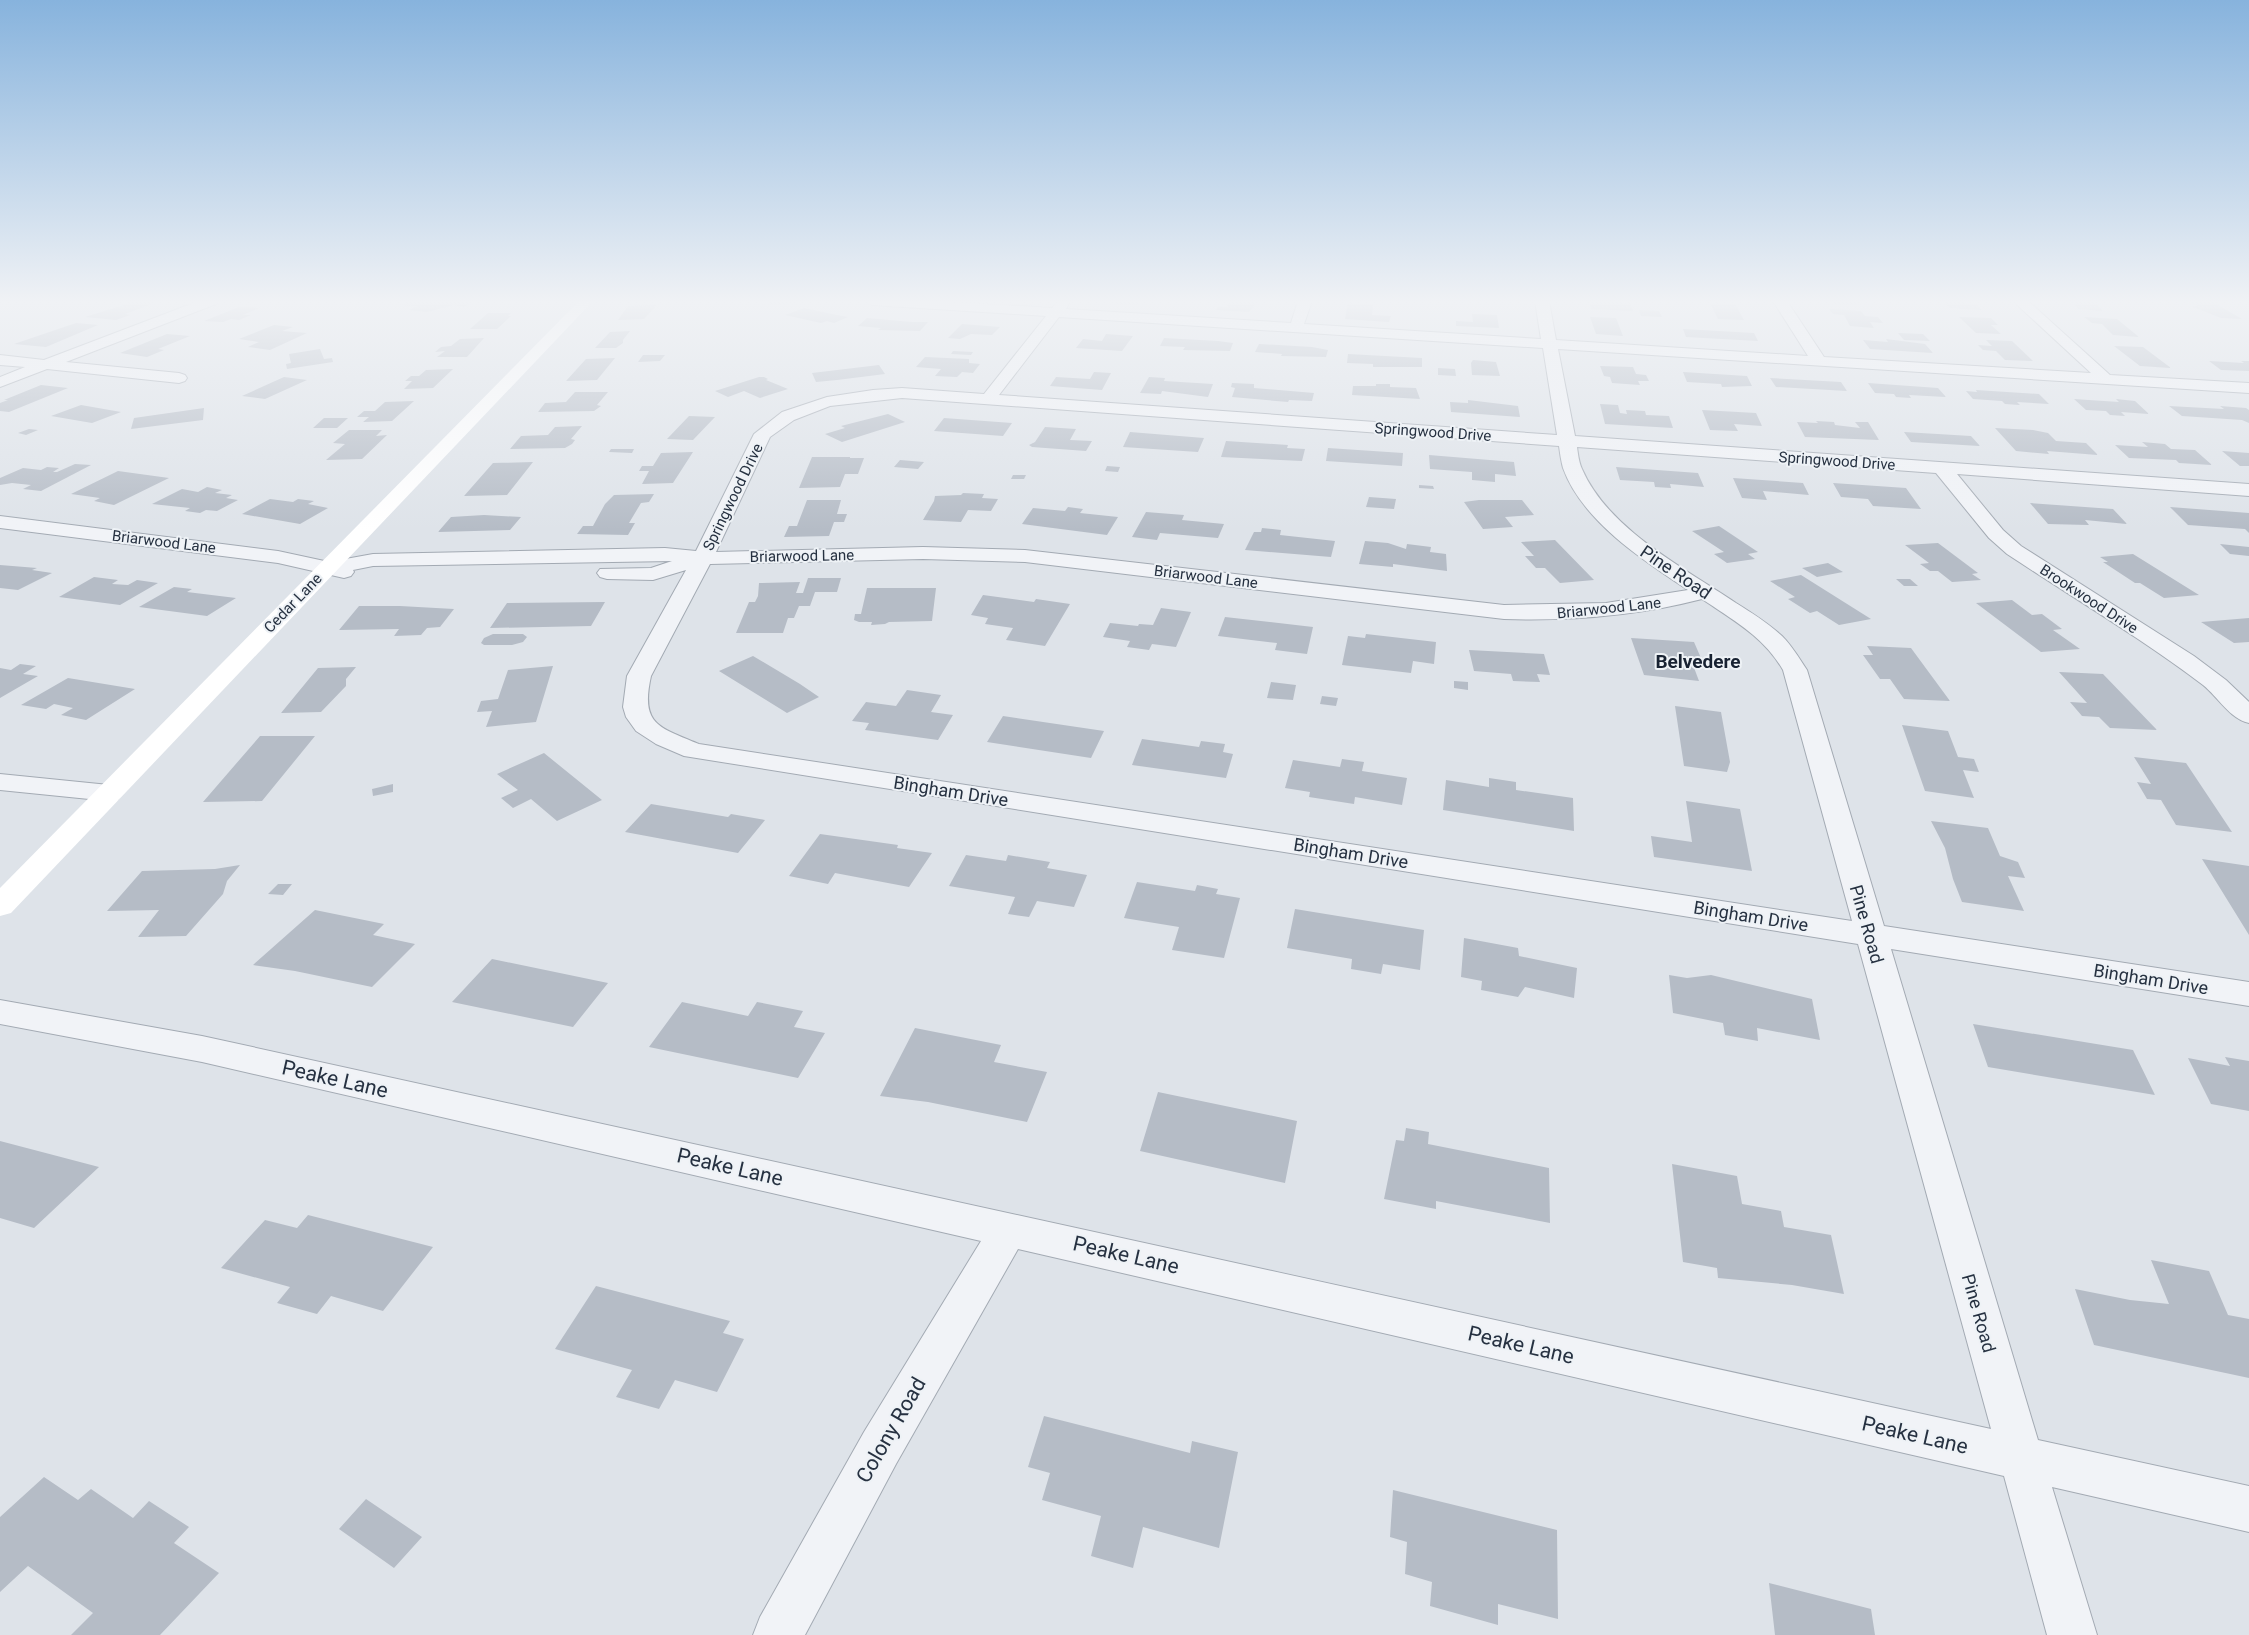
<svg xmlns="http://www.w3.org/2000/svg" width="2249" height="1635" viewBox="0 0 2249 1635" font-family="Roboto,sans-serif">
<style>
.building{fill:#b5bcc6}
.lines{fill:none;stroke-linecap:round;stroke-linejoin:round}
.street-casing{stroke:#a3aab3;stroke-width:2}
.street{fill:#f1f3f7;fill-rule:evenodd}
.secondary{fill:#fff;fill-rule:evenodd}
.labels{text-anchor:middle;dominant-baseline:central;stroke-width:4;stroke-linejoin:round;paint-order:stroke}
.far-street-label{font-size:15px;fill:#263141;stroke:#eef2f6}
.street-label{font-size:18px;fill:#263141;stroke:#eef2f6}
.neighbourhood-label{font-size:19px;font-weight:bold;fill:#182232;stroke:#eef2f6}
.near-street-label{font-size:21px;fill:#263141;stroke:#eef2f6}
</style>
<rect width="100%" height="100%" fill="#dee3e9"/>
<path class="building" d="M137 301H160L125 314 130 315 116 320 85 317Z
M410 301H476L464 307 454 305 427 312 409 310 417 306 401 305Z
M768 301H793L795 303 771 305Z
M1117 301H1139L1137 305 1115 304Z
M1230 301H1257L1249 312 1216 310 1218 306 1227 307Z
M1589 301 1630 303 1633 311 1591 309Z
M1833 301H1855L1859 305 1835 304Z
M1943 301H1964L1966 304H1976L1982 310 1950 308Z
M2073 301H2094L2103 311 2078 309Z
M2188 301H2211L2242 319 2221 318 2191 306H2198Z
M1348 303 1373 305 1372 315 1391 316 1389 322 1345 319Z
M1710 303 1735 304 1744 320 1718 319Z
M657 305 644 319 618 320 628 306Z
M239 307 259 308 243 315H251L239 320 231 319 223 322 204 321Z
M804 308 837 315 848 317 834 323 827 321 821 323 785 315Z
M1829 309 1861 311 1865 316 1878 317 1883 323 1870 322 1874 328 1850 326 1844 315 1833 314Z
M1639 310 1659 311 1662 317 1641 316Z
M488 313H511L508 316H511L497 329H470Z
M1472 314 1497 315 1499 328 1456 326V321L1473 322Z
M1590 317 1616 318 1623 336 1596 334Z
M1959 317 1991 318 1998 325H1991L2001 334 1976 333Z
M2084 317 2117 319 2139 337 2113 335 2102 324 2092 323Z
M867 318 912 322H928L920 331 878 330 881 328 858 326Z
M76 323 98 325 46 347 14 344Z
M962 324 1000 327 992 335 971 334 960 339 948 338Z
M274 325 293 327 282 331 307 333 270 350 248 347 259 342 239 339Z
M1683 329 1754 333 1758 341 1686 337Z
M630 331 623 340V343L616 348H595L610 332Z
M1898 333 1923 334 1930 341 1904 340Z
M167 334 190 336 158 349 164 350 147 357 120 353Z
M1106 334 1133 336 1122 351 1076 348 1083 339 1102 341Z
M484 338 467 357H437L445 351 435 352 441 347 451 346 460 339Z
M1164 338 1218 341 1233 343 1230 351 1183 350 1185 347 1160 346Z
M1886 339 1925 344 1933 353 1870 349 1863 340 1888 342Z
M1986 340 2012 341 2033 361 2005 360 1996 351 1983 350 1978 345 1992 346Z
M1259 344 1312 347 1328 350 1326 357 1281 356 1282 354 1255 352Z
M2114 346 2143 347 2171 368 2140 366Z
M320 349 324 359 332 358 333 362 287 369 286 364 291 363 289 354Z
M953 351 973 352 971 355 951 354Z
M1348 354 1422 358V367H1373V364L1347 363Z
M643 355H665L660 361 638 362Z
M925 357 969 359V363L980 364 973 373 962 372 957 377 935 376 941 369 916 367Z
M615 358 597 380 566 381 586 359Z
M1473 360 1496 362 1500 376 1472 375 1471 363Z
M2209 361 2244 363 2241 361H2249V371L2221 370Z
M879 365 885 374 837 380 816 382 812 373Z
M1600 366 1633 367 1636 374 1646 375 1649 381H1638L1640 385 1612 383 1610 377 1604 376Z
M1438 368 1455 369 1456 376 1438 375Z
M453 369 433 388 404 389 412 381H405L411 376H419L426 370Z
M1094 372 1111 373 1102 390 1050 386 1056 377 1090 379Z
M1683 372 1747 376 1752 386 1722 387 1721 384 1687 382Z
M284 377 307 380 265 399 242 396Z
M759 377H764L768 379 766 380 788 389 760 398 744 391 728 397 715 391Z
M1149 377 1165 378 1164 381 1213 384 1208 397 1162 391 1161 394 1140 393Z
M1770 378 1841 382 1847 391 1776 387Z
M1232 383 1254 384V388L1314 393 1312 401 1289 400 1288 402 1232 397 1235 388 1231 387Z
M1868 383 1938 388 1946 397 1909 395 1911 398 1896 397 1894 394 1875 393Z
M1376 384H1390V387L1416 388 1420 399 1352 395 1353 386H1376Z
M41 385 68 388 9 412 0 411V403L8 400H4Z
M1976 390 2039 394 2049 404 2017 402 2020 405 2005 404 2002 401 1973 399 1966 391 1977 392Z
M575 392H608L597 405 601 406 594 411 538 412 545 403 566 402Z
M2074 399 2119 402 2116 399 2135 401 2149 414 2121 412 2125 416 2110 415 2106 411 2086 410Z
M1468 400 1518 406 1520 417 1451 412 1450 402 1468 403Z
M414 401 392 421 363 422 369 417H357L364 411H375L385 402Z
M1600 404 1618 405 1620 413 1627 414 1626 410 1645 411 1646 415 1669 416 1673 428 1605 424Z
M81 405 121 412 92 423 51 416Z
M2169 406 2224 409 2220 406 2246 408 2249 410V423L2242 420 2182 416Z
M204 408 203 420 131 429 134 418Z
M1702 410 1756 413 1762 426 1734 424 1738 431 1710 430Z
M888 414 905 422 842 442 825 434 845 428 841 426Z
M689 416 715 417 693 440 667 439Z
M324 418H348L337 428H313Z
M944 418 1012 423 1003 436 934 431Z
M1816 421 1834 422 1835 425 1860 428 1855 422H1868L1879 440 1805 437 1797 422 1818 423Z
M582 426 571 439 575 440 572 444 565 448 510 449 521 436 548 435 555 427Z
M1045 427 1076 429 1070 440 1092 441 1086 451 1032 447 1029 445 1035 442Z
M1995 428 2033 430 2048 433 2056 441 2086 443 2098 455 2047 451 2049 454 2016 451Z
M29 429 38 430 26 435 18 433Z
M349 430H382L376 436 387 435 362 459 326 460 345 444 333 443Z
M1130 432 1204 438 1198 452 1123 447Z
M1904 432 1971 436 1980 446 1911 442Z
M1226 441 1288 445 1287 448 1305 449 1302 461 1221 457Z
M2142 442 2165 444 2171 449 2195 450 2212 465 2179 463 2176 460 2129 458 2115 445 2148 447Z
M1328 448 1403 453 1402 466 1326 461Z
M611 449H634L632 453 609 452Z
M2222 451 2249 453V466H2240Z
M693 452 673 483 642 484 649 471H639L642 466H653L661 453Z
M1429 455 1514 462 1516 476 1495 474V482L1472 480V472L1430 469Z
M812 457H850V458H864L858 474H845L840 487 799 488Z
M900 460 924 462 918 469 894 467Z
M533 462 507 495 464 496 493 463Z
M75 464 91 465 41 491 23 489 31 485 12 483 0 485V478L23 468 41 470 47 467 59 468 53 472H57Z
M1107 466 1120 467 1118 472 1105 471Z
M1616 467 1698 473 1704 487 1670 484 1671 488 1655 487 1654 482 1620 480Z
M118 471 169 478 114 505 94 501 100 498 71 494Z
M1013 475H1026L1024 479H1011Z
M1733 478 1803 483 1809 495 1763 491 1767 500 1742 498Z
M1833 483 1906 488 1921 509 1873 506 1868 499 1841 497Z
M1419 485 1433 486 1434 489 1419 488Z
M207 487 222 490 215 493 232 495 226 498 238 500 217 511 206 510 200 513 185 511 190 508 152 504 182 489 198 492Z
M963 493 984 494 982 498 998 499 991 511 968 510 961 522 923 520 934 501 935 496 961 495Z
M654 494 649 502 641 503 629 523H635L628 535 577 534 583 526H593L605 504 614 495Z
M1369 497 1396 499 1394 509 1366 507Z
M270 499 293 502 298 499 314 501 308 504 328 508 300 524 242 514Z
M807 500H841L837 514H847L844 522H834L829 536 784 537 789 526H797Z
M1479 500H1522L1534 515 1505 517 1513 527 1483 529 1464 502Z
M2030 503 2113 509 2127 524 2085 520 2089 525 2048 524Z
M1068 507 1083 509 1080 513 1118 517 1107 535 1022 524 1033 508 1065 511Z
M2170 507 2249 513V533L2245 529 2188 525Z
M1146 512 1184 515 1182 520 1224 524 1218 538 1160 533 1157 540 1132 537Z
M484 515 521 517 510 530 438 532 451 517Z
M1719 526 1758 552 1748 554 1755 559 1727 563 1714 554 1724 552 1692 531Z
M1262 528 1281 530 1280 535 1335 541 1331 557 1245 550 1254 532H1261Z
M1555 540 1594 580 1560 583 1545 568H1536L1525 556H1534L1521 542Z
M1365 541 1388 543 1406 549 1407 544 1431 547 1430 552 1446 554 1447 571 1393 564V567L1359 564Z
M1938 543 1978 573 1972 574 1981 580 1952 582 1938 571H1930L1920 564 1929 563 1905 545Z
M2220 544 2249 547V556L2230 554Z
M2133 554 2199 595 2164 598 2140 583H2135L2103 562H2108L2100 557Z
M1828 563 1843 572 1817 577 1802 568Z
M0 565 37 568 32 570 52 573 18 590 0 588Z
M1801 575 1871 619 1839 625 1817 611 1810 613 1788 599 1795 597 1770 581Z
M94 577 118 580 112 584 128 585 137 580 158 583 120 605 59 597Z
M808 578H841L837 592H815L810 606H799L794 618H788L783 633H736L749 602H755L758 596 759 583 800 582 796 593H803Z
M1896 579H1910L1918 586H1904Z
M174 587 192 589 187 592 236 598 207 616 139 607Z
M867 588H936L932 621 889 622 885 624 871 625 872 622H859L854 620 855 614H861Z
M983 595 1034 602 1036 599 1070 604 1045 646 1006 640 1013 628 985 624 988 618 971 615Z
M2012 600 2032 615 2042 614 2062 629 2053 630 2080 649 2041 652 1976 603Z
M605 602 591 626 490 628 507 603Z
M359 606H400L454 609 440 627 427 628 421 635 394 636 399 629 339 630Z
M1161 608 1191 612 1176 647 1152 644 1149 650 1127 647 1130 641 1103 637 1110 623 1138 626 1139 624 1153 625Z
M1225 617 1313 627 1307 654 1275 650 1277 643 1218 636Z
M2249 618V642L2234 643 2201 622Z
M493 634H523L527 637 523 642 512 645H484L481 643 484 638Z
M1366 634 1436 642 1434 664 1413 661 1411 673 1342 665 1348 636 1365 638Z
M1631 638 1694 642 1704 665H1693L1699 681 1644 675Z
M1867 646 1911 648 1950 701 1904 699 1890 679H1880L1863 655H1873Z
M1469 650 1544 654 1550 675 1537 674 1540 682 1513 681 1511 674 1474 671Z
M753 656 800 684 819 697 787 713 719 671Z
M20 664 36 666 23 674 38 676 0 698V668L11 670Z
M553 666 536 722 486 727 492 711 477 712 481 701 498 699 508 670Z
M356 667 346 679V686L321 712 281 713 318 668Z
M2059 672 2103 674 2157 730 2110 728 2099 717 2082 716 2070 702 2087 703Z
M68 678 135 689 86 720 61 715 73 708 54 704 46 709 21 705Z
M1454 681 1468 682V690L1454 688Z
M1271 682 1296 685 1293 700 1267 698Z
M907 690 941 695 931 712 953 715 938 740 865 730 869 723 852 721 866 702 896 706Z
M1322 696 1338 698 1336 706 1320 704Z
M1675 706 1721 712 1730 762 1727 772 1684 766Z
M1003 716 1104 731 1091 758 987 742Z
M1902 725 1948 731 1958 757 1974 759 1979 772 1963 770 1974 798 1925 791Z
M260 736H315L262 801 203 802Z
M1142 739 1199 747 1201 741 1225 744 1223 752 1233 754 1226 778 1132 765Z
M544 753 602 800 557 821 531 799 513 808 501 798 518 790 497 774Z
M2134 757 2186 763 2232 832 2176 825 2161 800 2147 799 2137 782 2151 784Z
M1342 759 1364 762 1362 771 1407 778 1402 805 1355 797 1354 804 1309 797 1310 792 1285 788 1293 760 1340 767Z
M1489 778 1516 782V790L1573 798 1574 831 1443 810 1446 780 1489 787Z
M393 784V792L373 796 372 789Z
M1686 801 1740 809 1752 871 1654 857 1651 836 1692 842Z
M651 804 728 817 731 814 765 820 738 853 625 832Z
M1931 821 1988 828 2000 856 2018 862 2025 878 2008 876 2024 911 1962 902 1953 879 1945 848Z
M820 834 898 845 897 848 932 853 909 887 835 873 828 884 789 876Z
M966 855 1006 861 1008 855 1050 862 1047 868 1087 875 1074 907 1037 901 1029 917 1008 914 1015 897 949 886Z
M2202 859 2249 866V935Z
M240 865 227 881 223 894 186 936 138 937 159 910 107 911 142 871 215 869Z
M1137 882 1195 891 1197 885 1218 889 1216 894 1240 898 1224 958 1172 950 1179 927 1124 918Z
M278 884H292L283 895 268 894Z
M1295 909 1424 930 1420 970 1383 964 1381 974 1351 969 1352 959 1287 948Z
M315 910 384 924 373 935 415 944 372 987 295 971 253 965Z
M1464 938 1518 948 1519 956 1577 968 1574 998 1525 987 1518 997 1481 990 1482 981 1461 977Z
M492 959 608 983 573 1027 452 1002Z
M1669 975 1687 978 1711 975 1812 999 1820 1040 1757 1028 1758 1041 1725 1035 1723 1023 1673 1013Z
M682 1002 748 1016 757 1002 803 1011 794 1027 825 1033 798 1078 649 1047Z
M1973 1024 2133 1050 2155 1095 1988 1067Z
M915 1028 1001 1045 994 1062 1047 1072 1027 1122 928 1102 880 1096Z
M2225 1057 2249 1061V1111L2211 1104 2188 1058 2230 1066Z
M1158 1092 1297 1121 1285 1183 1140 1151Z
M1406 1128 1429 1132 1428 1144 1549 1168 1550 1223 1436 1201V1209L1384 1199 1396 1140 1404 1141Z
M0 1141 99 1167 34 1228 0 1218Z
M1672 1164 1737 1176 1742 1204 1781 1211 1784 1227 1831 1235 1844 1294 1792 1285 1718 1278 1717 1268 1683 1262Z
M308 1215 433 1247 383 1311 331 1296 317 1314 277 1303 290 1287 221 1268 265 1220 297 1228Z
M2151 1260 2209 1271 2228 1315 2249 1319V1378L2094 1345 2075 1289 2130 1300 2169 1304Z
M596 1286 730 1321 723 1333 744 1339 717 1392 675 1380 659 1409 616 1397 632 1370 555 1349Z
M1044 1416 1190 1453 1192 1441 1238 1452 1219 1548 1143 1527 1133 1568 1091 1556 1101 1516 1042 1500 1050 1473 1028 1467Z
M44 1477 78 1500 91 1489 133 1518 149 1501 189 1527 174 1543 219 1573 160 1635H71L93 1613 28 1566 0 1592V1517Z
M1393 1490 1557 1530 1558 1619 1498 1604V1625L1430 1606 1432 1582 1405 1574 1407 1542 1390 1537Z
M366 1499 422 1537 394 1568 339 1529Z
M1769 1583 1871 1609 1875 1635H1775Z"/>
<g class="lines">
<defs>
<path id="street" d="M199 301H218L216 304 66 362 179 373 185 375 187 378 185 381 179 383 47 369 0 387V377L25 367 0 365V355L44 360Z
M865 301H935L1052 308 1058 301H1070L1066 309 1291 323 1298 301H1312L1304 324 1541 339 1535 301H1549L1556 340 1808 356 1773 301H1787L1824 357 2091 373 2013 301H2028L2110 375 2249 383V393L1558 349 1575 436 2249 484V496L1957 474 2003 530 2021 546 2194 656 2226 680 2249 702V723C2230 719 2218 697 2203 685 2141 638 2072 597 2007 554L1989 538 1936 473 1577 447C1578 454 1579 463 1582 469 1608 529 1684 568 1736 603 1752 613 1768 623 1782 636 1792 646 1799 658 1807 670L1884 926 2249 982V1006L1891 949 2038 1440 2249 1486V1532L2052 1487 2097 1635H2047L2004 1476 1018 1249 896 1464 805 1635H753L760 1617 864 1432 981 1241 202 1062 0 1024V1000L202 1036 1991 1429 1858 944 684 756 656 744 636 731 626 717 623 707 627 676 686 570 653 580 607 579 600 577 597 573 600 569 651 568 672 561 373 566 353 570 354 572 351 576 344 578 278 563 0 528V516L278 551 329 562 373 554 665 548 696 551 754 434 782 412 827 397 873 390 902 388 984 394 1046 316 872 305ZM1059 317 1543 348 1557 435 999 395ZM902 398 1559 446C1560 453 1561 461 1563 468 1582 521 1644 561 1688 590L1606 603 1504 605 1025 550 923 547 716 552 770 437 794 420 830 406ZM923 559 1025 562 1504 619C1571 621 1637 616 1702 599 1733 620 1764 637 1783 670L1852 921 699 744C659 727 640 725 651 676L710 564Z
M0 774 109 785 118 787 122 793 118 799 109 801 0 790Z"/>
</defs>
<use href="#street" class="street-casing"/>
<use href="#street" class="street"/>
<path class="secondary" d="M579 301H593L11 913 0 916V888Z"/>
</g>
<linearGradient id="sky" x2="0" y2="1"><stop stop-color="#87b3dd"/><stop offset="0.57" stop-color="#f0f2f5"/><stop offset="1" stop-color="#f0f2f5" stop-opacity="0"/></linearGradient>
<rect width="2249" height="530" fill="url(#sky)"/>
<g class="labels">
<g class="far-street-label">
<text transform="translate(1433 432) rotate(4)">Springwood Drive</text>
<text transform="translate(1837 461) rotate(4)">Springwood Drive</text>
<text transform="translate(733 497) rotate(-64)">Springwood Drive</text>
<text transform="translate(164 542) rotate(7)">Briarwood Lane</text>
<text transform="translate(802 556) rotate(-1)">Briarwood Lane</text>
<text transform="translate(1206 577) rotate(7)">Briarwood Lane</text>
<text transform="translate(2089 599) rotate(33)">Brookwood Drive</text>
<text transform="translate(293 603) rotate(-46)">Cedar Lane</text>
<text transform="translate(1609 608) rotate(-6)">Briarwood Lane</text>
</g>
<g class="street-label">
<text transform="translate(1676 572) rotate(34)">Pine Road</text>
<text transform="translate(951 791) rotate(9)">Bingham Drive</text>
<text transform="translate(1351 853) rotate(9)">Bingham Drive</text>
<text transform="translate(1751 916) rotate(9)">Bingham Drive</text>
<text transform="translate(1867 924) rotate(74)">Pine Road</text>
<text transform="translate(2151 979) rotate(9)">Bingham Drive</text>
<text transform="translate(1979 1313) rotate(74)">Pine Road</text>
</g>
<g class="neighbourhood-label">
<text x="1698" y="661">Belvedere</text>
</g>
<g class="near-street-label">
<text transform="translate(335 1079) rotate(13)">Peake Lane</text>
<text transform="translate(730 1167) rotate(13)">Peake Lane</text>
<text transform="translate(1126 1255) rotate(13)">Peake Lane</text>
<text transform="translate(1521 1345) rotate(13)">Peake Lane</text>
<text transform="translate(891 1430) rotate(-60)">Colony Road</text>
<text transform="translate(1915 1435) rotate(13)">Peake Lane</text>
</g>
</g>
</svg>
